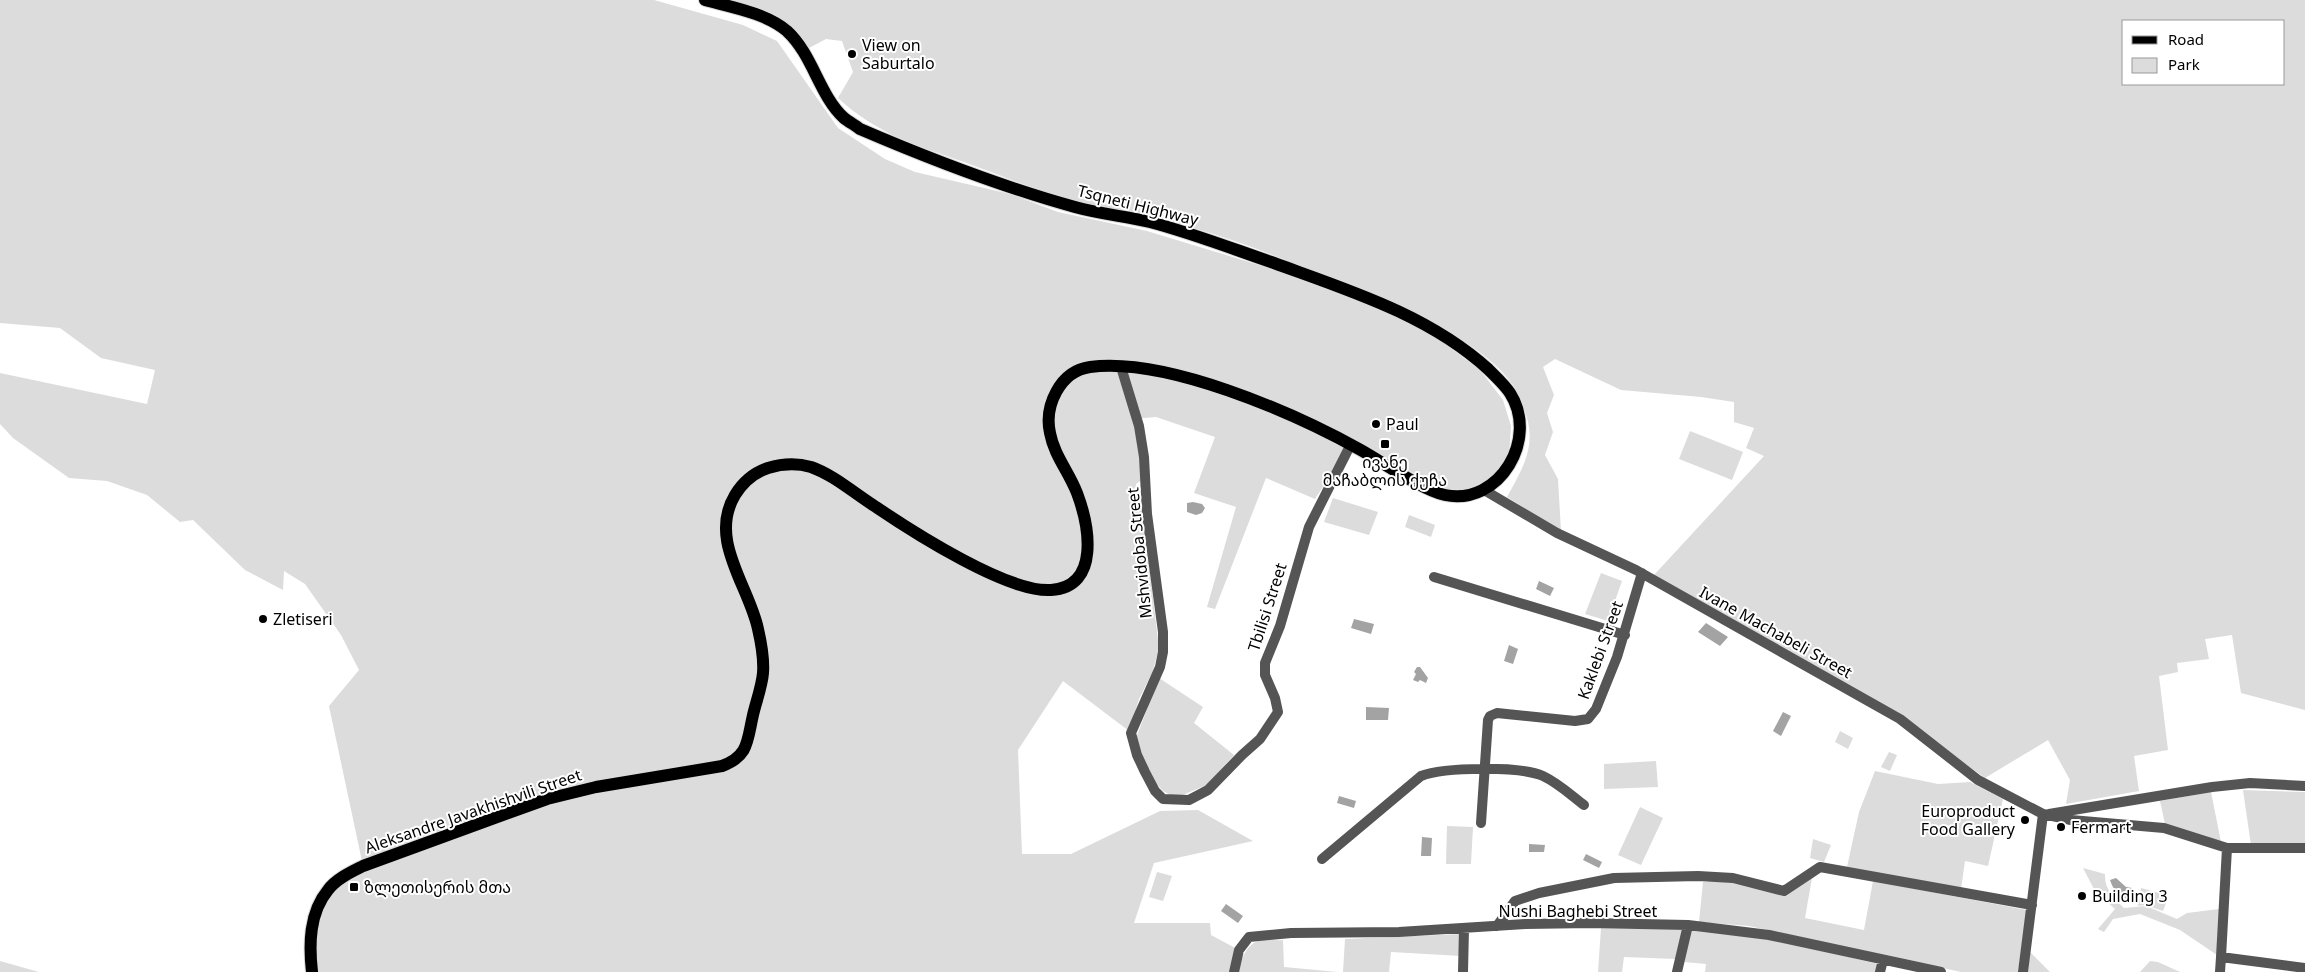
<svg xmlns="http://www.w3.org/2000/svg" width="2305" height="972" viewBox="0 0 2305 972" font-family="'Noto Sans','Noto Sans Georgian',sans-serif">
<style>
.green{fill:#dcdcdc;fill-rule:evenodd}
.water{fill:#a3a3a3}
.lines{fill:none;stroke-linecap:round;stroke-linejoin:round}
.major-casing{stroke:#dbdbdb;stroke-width:14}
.minor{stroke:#555;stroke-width:10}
.major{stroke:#000;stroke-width:12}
.poi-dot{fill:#000;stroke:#fff;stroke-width:2}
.labels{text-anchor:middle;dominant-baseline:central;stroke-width:4;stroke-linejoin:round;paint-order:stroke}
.poi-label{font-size:16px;fill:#000;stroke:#fff;text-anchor:start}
.street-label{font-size:16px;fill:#000;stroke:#fff}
</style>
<rect width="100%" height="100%" fill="#fff"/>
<path class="green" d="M0 0H654L743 25 777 41 838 128 885 159 915 172 1010 194 1058 212 1147 231 1305 279 1388 311 1435 337 1480 370 1503 400 1511 426 1509 456 1495 478 1480 489H1445L1345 438 1201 381 1351 444 1315 499 1266 478 1215 609 1207 607 1236 507 1194 493 1215 437 1156 417 1133 419 1137 435 1142 480 1136 484 1135 505 1143 512 1159 649 1152 673 1139 699 1129 731 1063 681 1018 750 1022 854H1071L1160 811 1198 810 1253 841 1154 863 1134 923H1210L1211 935 1239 950 1234 972H312L310 934 328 890 363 866 329 706 359 670 341 635 305 584 284 571 283 590 245 570 193 520 180 522 147 495 107 481 69 478 13 438 0 424V373L147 404 155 370 101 358 60 328 0 323Z
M726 0H2305V710L2241 693 2232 635 2205 639 2209 659 2177 663 2178 672 2159 676 2168 750 2134 756 2139 791 2066 804 2070 780 2048 740 1985 778 1883 705 1654 575 1764 456 1746 448 1754 428 1734 422V402L1701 397 1621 390 1555 359 1543 367 1554 395 1547 413 1553 432 1545 455 1558 479 1561 531 1507 497C1525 464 1539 442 1522 404 1519 398 1517 390 1513 385 1484 344 1423 318 1379 300 1318 274 1256 245 1193 228 1162 220 1130 216 1099 208 1053 197 1008 178 964 162 915 145 877 134 838 98L853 72 842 41 826 39 809 48 799 37ZM2124 21H2284V84H2124Z
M1690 431 1743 452 1732 480 1679 459Z
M1333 498 1378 512 1369 535 1324 522Z
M1409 515 1435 525 1431 537 1405 527Z
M1601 573 1622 581 1608 621 1585 614Z
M1159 678 1203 707 1194 723 1234 755 1207 785 1180 796H1172L1163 791 1152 779 1140 755 1136 738Z
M1840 731 1853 738 1848 749 1835 742Z
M1889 752 1897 755 1890 771 1881 767Z
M1656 761 1658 787 1604 789V764Z
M1875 771 1938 784 1970 782 2003 799 1988 866 1965 861 1961 889 1847 867 1859 812Z
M2243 790 2305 792V843L2251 845Z
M2211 792 2221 842 2165 824 2160 801Z
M1640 807 1663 818 1641 865 1618 855Z
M1447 826 1473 827 1471 864H1446Z
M1813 839 1831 845 1824 862 1810 858Z
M2083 868 2105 874C2104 889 2114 898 2124 908L2146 906 2177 919 2187 913 2219 909 2217 955 2180 930 2140 914 2113 919 2104 932 2098 929 2115 909 2095 891Z
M1157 872 1172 876 1163 901 1149 897Z
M1812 878 1805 918 1864 930 1873 881 2027 910 2018 972H1961L1749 926 1699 922 1703 882 1734 881 1786 896Z
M2141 888 2159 893 2168 898 2163 911 2145 905 2138 906Z
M1601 928 1685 929 1676 959 1624 957 1622 972H1598Z
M1691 928 1764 937 1878 964 1877 972H1705L1706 964 1684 962Z
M1461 934V956L1391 952 1389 972H1343L1345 939Z
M1283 940 1284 967 1338 972H1239C1240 961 1246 945 1258 941 1265 939 1276 941 1283 940Z
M2030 952 2050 972H2028Z
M0 961 39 972H0Z
M2150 961 2158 962 2180 972H2140Z"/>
<path class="water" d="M1193 502 1202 504 1205 508 1202 513 1196 515 1187 512V503Z
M1539 581 1554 588 1550 596 1536 589Z
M1354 619 1374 624 1371 634 1351 628Z
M1706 623 1728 637 1720 646 1698 632Z
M1509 645 1518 649 1513 664 1504 661Z
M1417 667H1420L1428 678 1426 683 1420 680 1418 682 1413 680 1416 674 1414 672Z
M1366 707 1389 708 1388 720H1366Z
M1783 712 1791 716 1781 736 1773 731Z
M1339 796 1356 801 1354 808 1337 803Z
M1422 837 1432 838 1431 856H1421Z
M1529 844 1545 845 1544 852H1529Z
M1586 854 1602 862 1599 868 1583 860Z
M2116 878 2126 887 2132 888 2134 893 2133 898 2128 899C2118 897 2113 889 2110 880Z
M1226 904 1243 916 1238 923 1221 911Z"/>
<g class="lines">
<defs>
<path id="major" d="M312 972C309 945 309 913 328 890 336 879 351 872 363 866L547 799 596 787 722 766C749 756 747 741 753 715 756 702 762 686 763 673 764 660 761 642 758 629 749 586 708 540 735 495 743 482 753 473 768 468 781 464 797 463 811 467 834 475 855 494 876 507 913 532 1008 593 1051 590 1101 587 1089 525 1077 493 1069 472 1054 455 1050 433 1044 406 1060 371 1090 367 1166 357 1292 412 1359 449 1381 461 1422 490 1445 495 1500 506 1539 438 1510 393 1504 384 1495 376 1488 369 1429 315 1348 290 1274 263 1233 249 1192 233 1150 222 1125 216 1100 214 1075 207 1002 187 930 159 860 129 855 125 849 122 844 118 819 95 813 55 787 31 766 13 731 7 705 0"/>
</defs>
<use href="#major" class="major-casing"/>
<path class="minor" d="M1121 367 1139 426 1144 457 1147 514 1163 632V652L1160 667 1131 733 1137 755 1145 772 1155 791 1163 799 1189 800 1208 790 1242 755 1260 739 1278 712 1275 698 1265 675V663L1280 626 1309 527 1351 444
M1484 490 1557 533 1636 570 1900 719 1978 780 2043 814 2071 820 2164 828 2227 848H2305
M1434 577 1625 635
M2049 814 2212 787 2250 783 2305 786
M1481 823 1488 720 1490 716 1497 713 1575 721 1588 719 1596 709 1617 657 1642 573
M1322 859 1421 776C1444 767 1521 766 1543 776 1558 783 1571 795 1584 805
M1497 926 1515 901 1539 893 1614 878 1698 876 1733 878 1784 891 1820 867 2032 905
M2221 957 2227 848
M1234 972 1239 950 1249 937 1291 933 1399 932 1525 924 1591 923 1688 925 1769 935 1941 972
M1463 972 1464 929
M1677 972 1688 925
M1880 972 1883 960
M2023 972 2043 814
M2220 972 2221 957 2305 968"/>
<use href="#major" class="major"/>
</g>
<g class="poi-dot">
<circle cx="852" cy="54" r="5"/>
<circle cx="1376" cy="424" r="5"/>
<rect x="1380" y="439" width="10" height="10" rx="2.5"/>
<circle cx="263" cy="619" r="5"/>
<circle cx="2025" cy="820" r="5"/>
<circle cx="2061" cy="827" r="5"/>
<rect x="349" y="882" width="10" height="10" rx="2.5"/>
<circle cx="2082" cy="896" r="5"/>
</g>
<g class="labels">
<g class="poi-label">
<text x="862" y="45">View on<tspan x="862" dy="18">Saburtalo</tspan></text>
<text x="1386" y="424">Paul</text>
<text x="1385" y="462" text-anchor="middle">ივანე<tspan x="1385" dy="18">მაჩაბლის ქუჩა</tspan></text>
<text x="273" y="619">Zletiseri</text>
<text x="2015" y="811" text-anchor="end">Europroduct<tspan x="2015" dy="18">Food Gallery</tspan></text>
<text x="2071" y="827">Fermart</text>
<text x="364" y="887">ზლეთისერის მთა</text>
<text x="2092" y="896">Building 3</text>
</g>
<g class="street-label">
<text transform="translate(1138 205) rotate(14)">Tsqneti Highway</text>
<text transform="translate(1139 553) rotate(-96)">Mshvidoba Street</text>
<text transform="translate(1267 607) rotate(-72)">Tbilisi Street</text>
<text transform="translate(1776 632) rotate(29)">Ivane Machabeli Street</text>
<text transform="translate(1600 650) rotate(-70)">Kaklebi Street</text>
<text transform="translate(473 811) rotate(-19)">Aleksandre Javakhishvili Street</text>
<text x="1578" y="911">Nushi Baghebi Street</text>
</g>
</g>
<rect x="2122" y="20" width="162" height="65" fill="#ffffff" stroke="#999999"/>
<rect x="2132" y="36" width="25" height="8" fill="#000000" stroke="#999999"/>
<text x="2168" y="45" font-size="15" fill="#000000">Road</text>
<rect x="2132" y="58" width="25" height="15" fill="#dcdcdc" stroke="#999999"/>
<text x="2168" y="70" font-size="15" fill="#000000">Park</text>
</svg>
